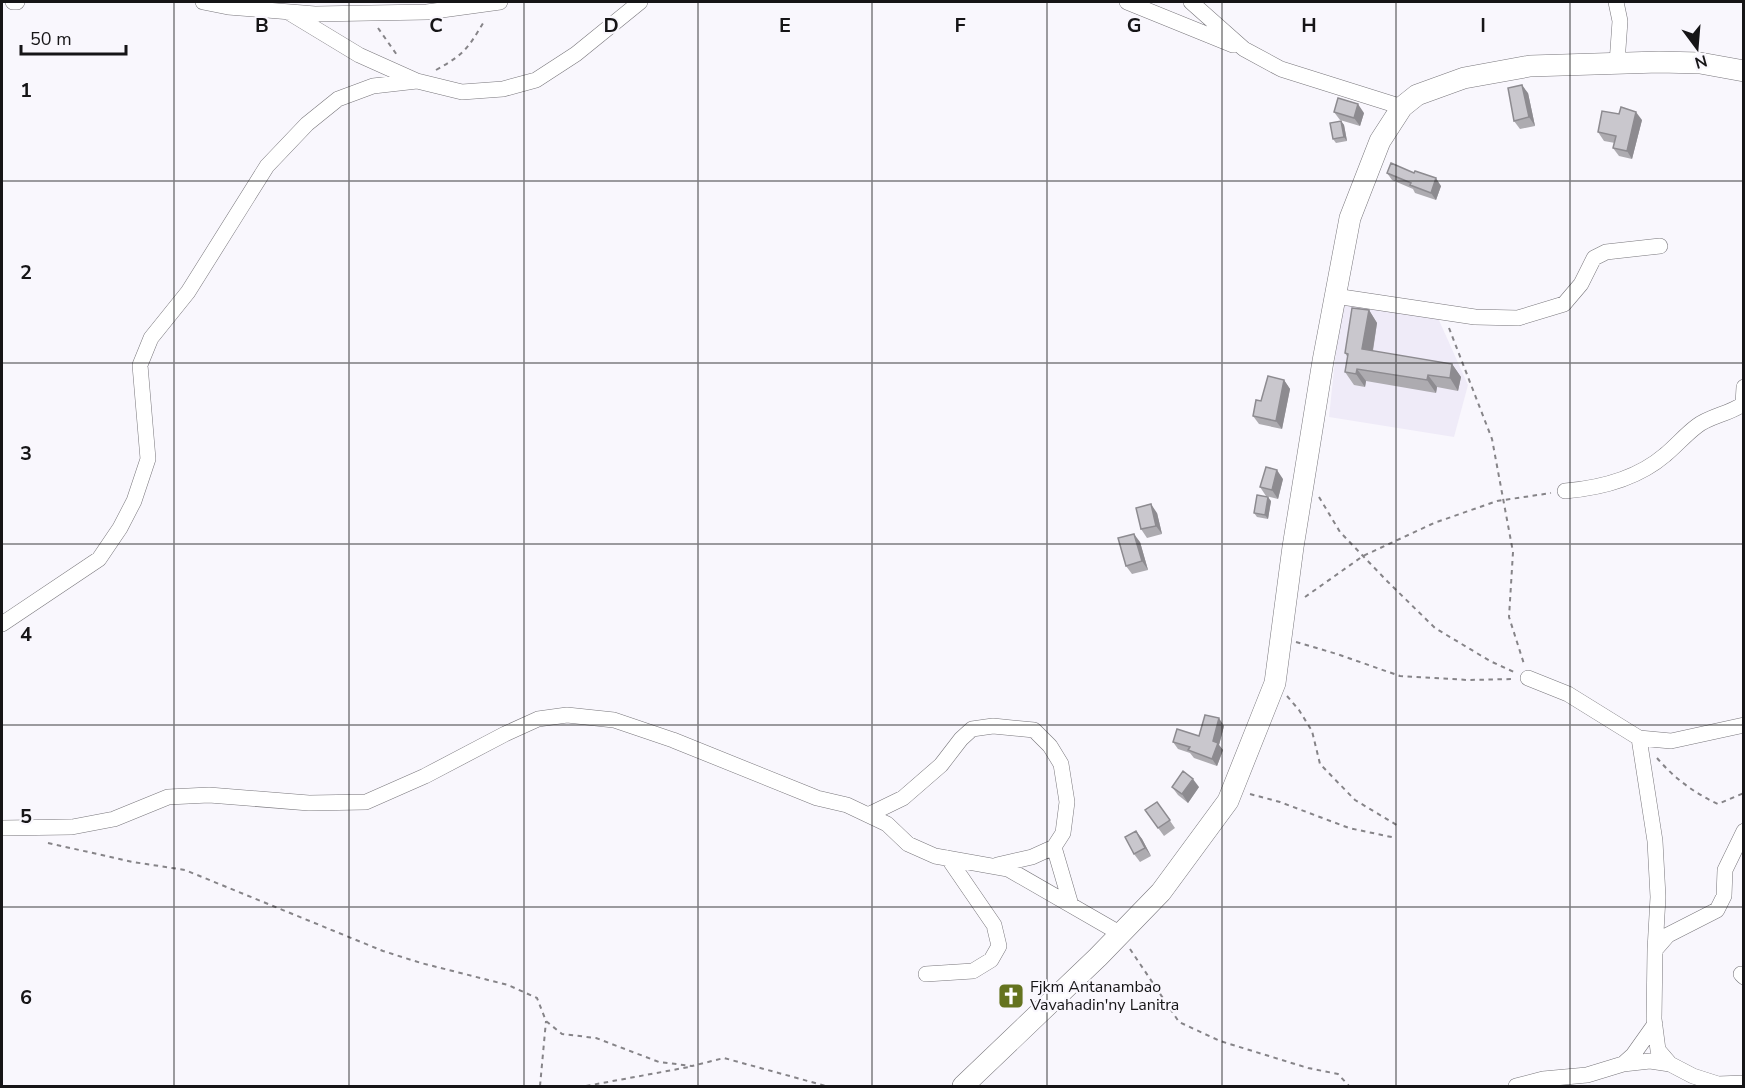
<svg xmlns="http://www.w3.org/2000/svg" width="1745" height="1088" viewBox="0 0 1745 1088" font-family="'Nunito Sans',sans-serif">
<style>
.built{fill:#efebf8}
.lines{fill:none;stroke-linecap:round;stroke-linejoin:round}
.street-casing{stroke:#78767b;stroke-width:16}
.secondary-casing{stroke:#78767b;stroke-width:22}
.path{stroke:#868488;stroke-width:2;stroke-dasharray:4.5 4.5;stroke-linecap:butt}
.street{stroke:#fff;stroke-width:15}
.secondary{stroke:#fff;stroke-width:21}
.wall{fill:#adabb0}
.shaded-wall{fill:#8d8b90}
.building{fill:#c9c7cd;stroke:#8d8b90;stroke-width:1.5}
.grid{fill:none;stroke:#161517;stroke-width:1.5;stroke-opacity:0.55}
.labels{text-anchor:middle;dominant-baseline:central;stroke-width:4.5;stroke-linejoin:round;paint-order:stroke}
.poi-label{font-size:16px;fill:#161517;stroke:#f9f7fd;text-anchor:start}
.grid-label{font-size:20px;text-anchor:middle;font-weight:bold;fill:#161517;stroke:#f9f7fd;stroke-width:4.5;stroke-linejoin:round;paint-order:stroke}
</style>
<rect width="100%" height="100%" fill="#f9f7fd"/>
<path class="built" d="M1341 303 1438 318 1468 385 1454 437 1329 417Z"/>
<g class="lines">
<defs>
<path id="street" d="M13 2H17
M203 2 228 7 315 14 427 12 500 2
M1127 2 1233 45
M1191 2 1244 49 1281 69 1402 107
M1616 2 1620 21 1617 63
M288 12 359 55 417 81 462 92 503 89 536 80 576 54 640 2
M1335 296 1475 317 1518 318 1564 304 1581 284 1594 258 1606 252 1660 246
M1565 491C1601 488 1637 479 1665 455 1676 446 1685 435 1697 426 1710 416 1729 414 1743 404L1744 387
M2 624 99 559 120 528 134 501 148 459 140 365 151 338 188 292 267 166 307 124 338 99 373 86 417 81
M1528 678 1568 694 1639 738 1671 741 1744 725
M1639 738 1655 841 1658 897 1655 950
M868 815 903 798 941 765 961 739 972 729 993 726 1034 730 1050 746 1061 764 1067 802 1063 833 1054 847 1071 905
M2 828 72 827 114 819 168 797 209 795 309 803 366 802 425 776 505 734 538 719 567 715 614 720 673 740 817 798 847 805 887 824 908 844 935 856 1008 869 1121 934
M1744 831 1725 870 1724 896 1717 910 1668 935 1655 950 1654 1019 1658 1050 1670 1064 1693 1076 1718 1084 1744 1083
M997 865 1032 857 1054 847
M926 974 973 971 991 960 999 946 994 925 948 858
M1741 974 1744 977
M1655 1024 1633 1055 1623 1064 1650 1061 1670 1064
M1516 1086 1543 1079 1587 1075 1623 1064"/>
<path id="secondary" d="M963 1086 1098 957 1161 892 1228 801 1275 683 1293 547 1323 361 1350 218 1380 141 1402 107 1417 95 1464 78 1530 66 1659 62 1700 63 1744 71"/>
</defs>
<use href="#street" class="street-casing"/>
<use href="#secondary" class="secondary-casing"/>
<path class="path" d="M378 28 397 55
M436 70C465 54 468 48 485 20
M1449 328 1492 439 1513 552 1509 617 1524 664
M1319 497 1340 532 1388 582 1435 628 1490 661 1514 672
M1305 597 1363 556 1434 523 1497 501 1551 493
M1296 642 1337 654 1400 676 1468 680 1513 679
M1287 696 1299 710 1312 731 1320 764 1355 800 1400 827
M1657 758C1674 778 1694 793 1718 804L1744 793
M1250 794 1280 802 1349 828 1396 838
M48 843 133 862 185 870 383 951 421 963 508 985 537 998 546 1021 562 1034 596 1038 659 1062 692 1066 724 1058 826 1086
M1130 949 1179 1022 1220 1041 1308 1068 1338 1074 1349 1086
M540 1086 546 1021
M586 1086 689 1067"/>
<use href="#street" class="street"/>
<use href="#secondary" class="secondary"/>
</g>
<path class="wall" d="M1528 93 1535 126 1520 129 1514 121Z
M1334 112 1364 113 1360 126 1340 120Z
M1642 120 1632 159 1619 156 1613 148 1615 143 1604 141 1598 132Z
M1341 121 1344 125 1347 141 1336 143 1333 139Z
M1387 173 1441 186 1436 200 1415 193 1413 189 1392 180Z
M1369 310 1377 323 1373 351 1452 364 1461 377 1458 391 1437 387 1436 393 1366 381 1365 387 1354 385 1345 372 1348 358 1345 353Z
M1284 380 1290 389 1282 429 1259 424 1253 416 1261 401Z
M1283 479 1278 499 1266 496 1260 487Z
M1271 501 1268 519 1257 517 1254 513Z
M1157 513 1162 534 1147 538 1141 529Z
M1140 542 1148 570 1132 574 1126 566Z
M1224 726 1219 745 1223 750 1217 766 1194 758 1190 753 1178 749 1173 742 1199 736Z
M1172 787H1199L1188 803 1178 795Z
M1157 802 1175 828 1164 836 1145 810Z
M1136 831 1142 839 1151 856 1140 862 1134 854Z"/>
<path class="shaded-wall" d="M1522 85 1528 93 1535 126 1529 117Z
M1358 104 1364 113 1360 126 1354 118Z
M1636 112 1642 120 1632 159 1627 151Z
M1341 121 1344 125 1347 141 1344 137Z
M1436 178 1441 186 1436 200 1431 193Z
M1369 310 1377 323 1371 361 1362 349Z
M1452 364 1461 377 1458 391 1450 378Z
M1357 369 1366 381 1365 387 1356 374Z
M1428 375 1437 387 1436 393 1427 380Z
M1284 380 1290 389 1282 429 1276 421Z
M1277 470 1283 479 1278 499 1272 490Z
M1268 497 1271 501 1268 519 1265 515Z
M1151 504 1157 513 1162 534 1156 526Z
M1134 534 1140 542 1148 570 1142 561Z
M1219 718 1224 726 1219 745 1223 750 1217 766 1212 759 1213 741Z
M1193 779 1199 787 1188 803 1182 794Z
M1136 831 1142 839 1151 856 1145 848Z"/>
<path class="building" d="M1522 85 1529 117 1514 121 1508 88Z
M1338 98 1358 104 1354 118 1334 112Z
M1621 107 1636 112 1627 151 1613 148 1616 136 1598 132 1602 111 1619 114Z
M1341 121 1344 137 1333 139 1330 123Z
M1391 163 1414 173 1415 171 1436 178 1431 193 1410 185 1411 183 1387 173Z
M1352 308 1369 310 1362 349 1452 364 1450 378 1428 375 1427 380 1357 369 1356 374 1345 372 1348 354 1345 353Z
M1268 376 1284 380 1276 421 1253 416 1256 400 1261 401Z
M1266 467 1277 470 1272 490 1260 487Z
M1257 495 1268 497 1265 515 1254 513Z
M1151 504 1156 526 1141 529 1136 508Z
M1134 534 1142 561 1126 566 1118 538Z
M1205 715 1219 718 1213 741 1218 743 1212 759 1188 750 1190 747 1173 742 1177 729 1199 736Z
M1183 771 1193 779 1182 794 1172 787Z
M1157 802 1170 820 1158 828 1145 810Z
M1136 831 1145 848 1134 854 1125 837Z"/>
<path class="grid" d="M174 2V1086M349 2V1086M524 2V1086M698 2V1086M872 2V1086M1047 2V1086M1222 2V1086M1396 2V1086M1570 2V1086M2 181H1744M2 363H1744M2 544H1744M2 725H1744M2 907H1744"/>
<defs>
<symbol id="church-square" viewBox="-11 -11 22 22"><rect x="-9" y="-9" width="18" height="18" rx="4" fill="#64731f" stroke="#f9f7fd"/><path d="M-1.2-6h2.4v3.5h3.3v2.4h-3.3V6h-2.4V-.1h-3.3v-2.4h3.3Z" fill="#fff"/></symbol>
</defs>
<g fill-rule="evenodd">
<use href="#church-square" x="996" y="981" width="30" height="30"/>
</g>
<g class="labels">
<g class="poi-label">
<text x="1030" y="987">Fjkm Antanambao<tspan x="1030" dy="18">Vavahadin'ny Lanitra</tspan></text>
</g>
</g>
<g class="grid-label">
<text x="262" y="32">B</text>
<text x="436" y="32">C</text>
<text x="611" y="32">D</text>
<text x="785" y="32">E</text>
<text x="960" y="32">F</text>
<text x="1134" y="32">G</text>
<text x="1309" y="32">H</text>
<text x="1483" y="32">I</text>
<text x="26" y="97">1</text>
<text x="26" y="279">2</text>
<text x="26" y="460">3</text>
<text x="26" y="641">4</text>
<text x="26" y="823">5</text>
<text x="26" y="1004">6</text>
</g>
<rect width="1745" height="1088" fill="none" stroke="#161517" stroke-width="6"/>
<g transform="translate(1697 48) rotate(164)" stroke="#f9f7fd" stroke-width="4.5" paint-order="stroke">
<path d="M0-4.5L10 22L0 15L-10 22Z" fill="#161517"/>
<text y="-9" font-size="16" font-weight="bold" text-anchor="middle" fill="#161517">N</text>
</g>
<path d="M21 45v9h105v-9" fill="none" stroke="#161517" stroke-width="3"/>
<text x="30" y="45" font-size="18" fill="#161517" stroke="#f9f7fd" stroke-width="4.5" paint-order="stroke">50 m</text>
</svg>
